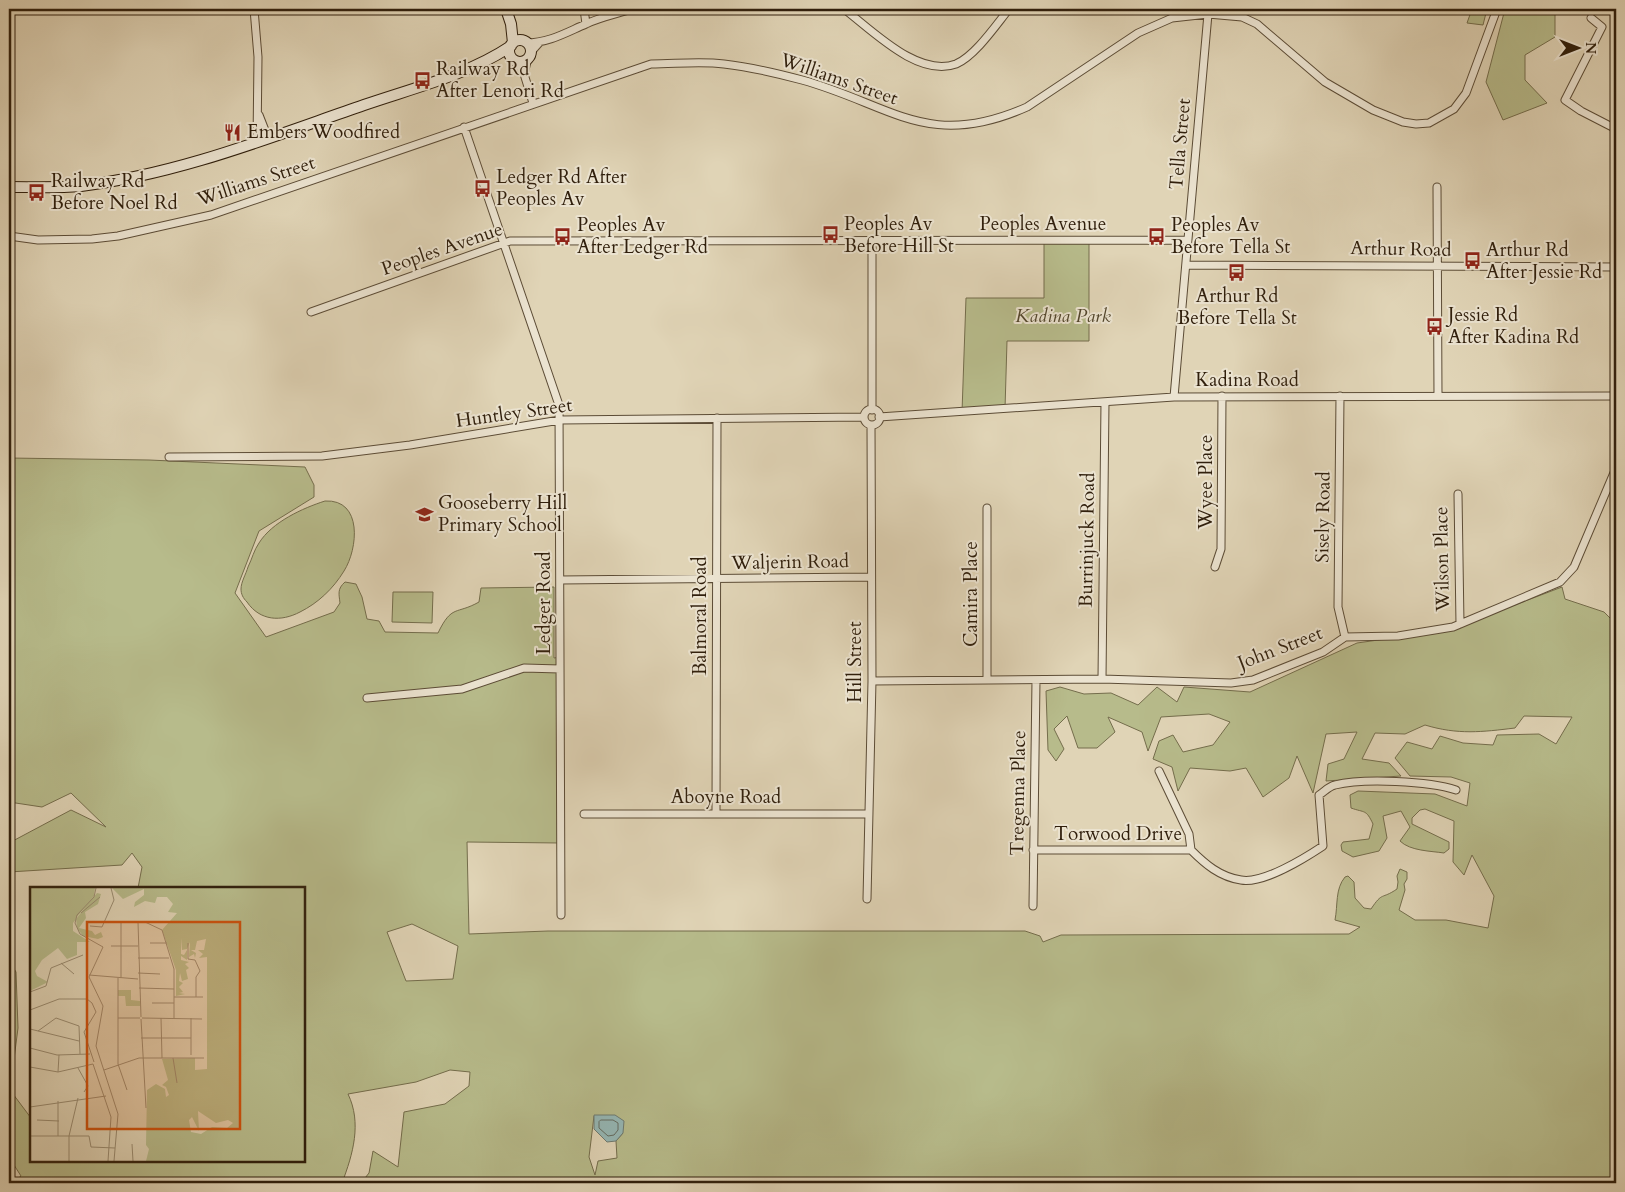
<svg xmlns="http://www.w3.org/2000/svg" width="1625" height="1192" viewBox="0 0 1625 1192" font-family="Cardo,serif">
<style>
.green{fill:#b7bb8b;stroke:#746d4c;fill-rule:evenodd}
.water{fill:#95b7b5;stroke:#6d7a71}
.lines{fill:none;stroke-linecap:round;stroke-linejoin:round}
.shore{stroke:#626b60;stroke-width:1}
.street-casing{stroke:#5c4c36;stroke-width:9}
.secondary-casing{stroke:#301f0c;stroke-width:12}
.street{stroke:#ebe3d0;stroke-width:7}
.secondary{stroke:#ebe3d0;stroke-width:10}
.labels{text-anchor:middle;dominant-baseline:central;stroke-width:4;stroke-linejoin:round;paint-order:stroke}
.poi-label{font-size:19px;fill:#301f0c;stroke:#ebe3d0;text-anchor:start}
.street-label{font-size:19px;fill:#301f0c;stroke:#ebe3d0}
.park-label{font-size:19px;font-style:italic;fill:#52462c;stroke:#ebe3d0}
.inset-road{fill:none;stroke:#9a8c72;stroke-width:1}
.view{fill:#cc500c;fill-opacity:0.15;stroke:#cc500c;stroke-width:2.5}
.inset-edge{fill:none;stroke:#301f0c;stroke-width:2.5}
</style>
<rect width="100%" height="100%" fill="#e0d4b6"/>
<filter id="stains"><feTurbulence type="fractalNoise" baseFrequency=".004" numOctaves="4"/><feColorMatrix values="0 0 0 0 .2 0 0 0 0 .09 0 0 0 0 .02 0 0 0 .5 -.17"/></filter>
<radialGradient id="worn" r=".72"><stop offset=".6" stop-color="#630" stop-opacity="0"/><stop offset="1" stop-color="#630" stop-opacity=".3"/></radialGradient>
<path class="green" d="M1472 9H1487L1483 25 1467 23Z
M1505 9H1555V37L1525 55V80L1547 103 1503 120 1486 82Z
M1044 240H1089V341H1007L1005 409 962 412 966 298H1044Z
M9 458 149 460 305 467 314 485V497L259 531 235 593 266 637 334 612 340 603C339 594 337 589 345 582L356 584 362 597 367 619 379 621 385 632 438 633C452 604 456 615 479 602L481 588 554 587V658L560 657V843L467 842 469 934 548 931H1025L1040 936 1043 942 1061 935 1349 934 1360 927 1335 920C1338 905 1335 889 1345 877L1348 876 1354 882 1355 898 1364 908 1371 909C1383 891 1381 900 1397 889L1398 882 1397 876 1400 869 1407 872V879L1404 884 1405 890 1399 910 1415 920H1446L1488 928 1494 896 1472 855 1464 875 1453 862 1454 821 1425 809 1420 810 1412 818V824L1449 842V849L1444 853C1431 851 1410 851 1400 841L1410 827 1401 811 1383 816 1387 838 1379 851 1353 857 1342 851 1341 845 1343 842 1369 839 1373 824C1366 809 1365 813 1351 808L1350 795 1358 791 1435 794 1467 806 1470 783 1451 777 1410 776 1395 758 1407 742 1432 749 1440 736 1463 743 1493 745 1497 735 1539 734 1556 744 1572 717 1524 716 1515 728C1482 732 1458 735 1425 725L1405 734 1375 733 1362 759 1389 763 1401 776 1326 781 1328 764 1344 759 1357 732 1326 734 1313 793 1297 756 1289 778 1263 797 1246 768 1230 771 1190 768 1178 791 1172 767 1153 759 1159 741 1173 735 1183 752 1213 745 1230 722 1209 714 1161 717 1148 751 1142 732 1108 717 1115 732 1097 748H1078L1067 716 1054 729 1064 749 1056 761 1048 750 1046 691 1060 687 1084 694 1111 693 1138 705 1157 687 1177 702 1184 687 1250 692 1357 643 1449 630 1562 587 1565 599 1604 612 1616 624V1183H361L369 1173 373 1151 398 1167 404 1112 445 1104 469 1086 470 1072 450 1070 416 1082 348 1094C362 1123 353 1154 342 1183H12L21 1176 14 1165 9 1163V960L16 972 18 1028 10 1090 31 1118V1161H304V888H138L142 867 132 853 122 865 9 872V843L71 810 106 827 71 793 42 807 9 802ZM412 924 458 946 453 979 406 981 387 932ZM594 1116 623 1133 616 1141 617 1158 598 1161 595 1175 589 1157Z
M325 501C363 499 358 549 344 571 333 589 318 603 300 612 281 622 260 621 247 602 243 598 241 594 241 589 241 582 246 574 248 567 252 559 254 550 259 543 272 522 303 508 325 501Z
M393 592H433L432 623 392 622Z"/>
<path class="water" d="M594 1115H615L624 1121 623 1133 616 1141 607 1142 594 1129Z"/>
<g class="lines">
<path class="shore" d="M601 1120H613L618 1123V1130L614 1135 608 1136 599 1128V1122Z"/>
<defs>
<path id="street" d="M254 9 258 57 257 142
M584 9 586 24
M844 9C872 30 918 78 956 64 975 56 996 25 1009 9
M1591 18 1602 27 1565 100 1581 111 1616 129
M526 43C549 43 567 32 586 24 601 17 617 14 632 9
M531 52 539 43
M516 61 524 74 533 103
M524 74 528 58
M259 115 268 138
M464 127 559 405 561 915
M1437 187 1438 396
M9 236 38 240 92 239 118 236 211 215 651 64C675 64 700 61 724 64 750 67 776 73 802 80 892 105 928 151 1027 107L1138 33 1172 18 1208 14 1242 17 1257 24 1325 82 1373 110 1403 122 1416 124 1429 123 1454 109 1466 93 1497 9
M1186 265 1616 267
M311 312 510 241 1188 240
M1340 396 1338 607 1345 637
M1174 397 1208 14
M864 417a8 8 0 1 1 16 0a8 8 0 1 1-16 0Z
M872 410V240
M879 417 1174 397 1616 396
M169 457 322 456 410 445 560 420 864 417
M1458 494 1460 624
M987 508V680
M1215 567 1221 549 1222 396
M560 580 871 577
M1102 679 1105 402
M872 681 1102 679 1231 683 1253 680 1323 652 1345 637 1398 636 1453 627 1560 582 1574 567 1616 468
M367 698 462 689 524 668 560 669
M1159 771 1189 834 1191 850
M584 814H869
M716 814 717 418
M1033 850H1191C1205 864 1220 877 1241 880 1263 884 1305 858 1323 846L1319 795C1324 792 1329 786 1335 785 1363 778 1429 781 1456 790
M867 899 872 681 871 425
M1033 906 1036 680"/>
<path id="secondary" d="M506 9 511 24 513 43
M509 51a11 11 0 1 1 22 0a11 11 0 1 1-22 0Z
M9 187C33 187 57 188 81 186 179 174 271 137 364 105 413 88 468 75 511 46"/>
</defs>
<use href="#street" class="street-casing"/>
<use href="#secondary" class="secondary-casing"/>
<use href="#street" class="street"/>
<use href="#secondary" class="secondary"/>
</g>
<defs>
<symbol id="bus-bare" viewBox="-9 -9 18 18"><path d="M-5-6H5V4H4V6H2V4H-2V6H-4V4H-5ZM-3.5-4V0h7V-4ZM-3.5 1.2v1.5H-2V1.2ZM2 1.2v1.5H3.5V1.2Z" fill="#8f2418" stroke="#ebe3d0" stroke-width="2.5" paint-order="stroke"/></symbol>
<symbol id="restaurant-bare" viewBox="-9 -9 18 18"><path d="M-5-6h1v4h1v-4h1v4h1v-4h1v5L-1.5 .5V6h-2V.5L-5-1ZM5-6V6H3V1.5H1.5Q1.5-4 5-6Z" fill="#8f2418" stroke="#ebe3d0" stroke-width="2.5" paint-order="stroke"/></symbol>
<symbol id="school-bare" viewBox="-9 -9 18 18"><path d="M0-5L7-2L0 1L-7-2ZM-4 1L0 2.5L4 1V4Q0 6-4 4Z" fill="#8f2418" stroke="#ebe3d0" stroke-width="2.5" paint-order="stroke"/></symbol>
</defs>
<g fill-rule="evenodd">
<use href="#bus-bare" x="410" y="68" width="25" height="25"/>
<use href="#restaurant-bare" x="220" y="120" width="25" height="25"/>
<use href="#bus-bare" x="470" y="176" width="25" height="25"/>
<use href="#bus-bare" x="24" y="180" width="25" height="25"/>
<use href="#bus-bare" x="818" y="222" width="25" height="25"/>
<use href="#bus-bare" x="550" y="224" width="25" height="25"/>
<use href="#bus-bare" x="1144" y="224" width="25" height="25"/>
<use href="#bus-bare" x="1460" y="248" width="25" height="25"/>
<use href="#bus-bare" x="1224" y="260" width="25" height="25"/>
<use href="#bus-bare" x="1422" y="314" width="25" height="25"/>
<use href="#school-bare" x="412" y="502" width="25" height="25"/>
</g>
<g class="labels">
<g class="poi-label">
<text x="436" y="69">Railway Rd<tspan x="436" dy="22">After Lenori Rd</tspan></text>
<text x="247" y="132">Embers Woodfired</text>
<text x="496" y="177">Ledger Rd After<tspan x="496" dy="22">Peoples Av</tspan></text>
<text x="51" y="181">Railway Rd<tspan x="51" dy="22">Before Noel Rd</tspan></text>
<text x="844" y="224">Peoples Av<tspan x="844" dy="22">Before Hill St</tspan></text>
<text x="577" y="225">Peoples Av<tspan x="577" dy="22">After Ledger Rd</tspan></text>
<text x="1171" y="225">Peoples Av<tspan x="1171" dy="22">Before Tella St</tspan></text>
<text x="1486" y="250">Arthur Rd<tspan x="1486" dy="22">After Jessie Rd</tspan></text>
<text x="1237" y="296" text-anchor="middle">Arthur Rd<tspan x="1237" dy="22">Before Tella St</tspan></text>
<text x="1448" y="315">Jessie Rd<tspan x="1448" dy="22">After Kadina Rd</tspan></text>
<text x="438" y="503">Gooseberry Hill<tspan x="438" dy="22">Primary School</tspan></text>
</g>
<g class="street-label">
<text transform="translate(839 79) rotate(19)">Williams Street</text>
<text transform="translate(1180 144) rotate(-85)">Tella Street</text>
<text transform="translate(256 181) rotate(-18)">Williams Street</text>
<text x="1043" y="224">Peoples Avenue</text>
<text transform="translate(442 249) rotate(-19)">Peoples Avenue</text>
<text transform="translate(1401 249) rotate(1)">Arthur Road</text>
<text x="1247" y="380">Kadina Road</text>
<text transform="translate(514 413) rotate(-8)">Huntley Street</text>
<text transform="translate(1206 482) rotate(-90)">Wyee Place</text>
<text transform="translate(1323 517) rotate(-89)">Sisely Road</text>
<text transform="translate(1087 540) rotate(-89)">Burrinjuck Road</text>
<text transform="translate(1442 559) rotate(-91)">Wilson Place</text>
<text transform="translate(790 562) rotate(-1)">Waljerin Road</text>
<text transform="translate(971 594) rotate(-90)">Camira Place</text>
<text transform="translate(544 603) rotate(-90)">Ledger Road</text>
<text transform="translate(700 616) rotate(-90)">Balmoral Road</text>
<text transform="translate(1280 648) rotate(-21)">John Street</text>
<text transform="translate(855 662) rotate(-90)">Hill Street</text>
<text transform="translate(1018 793) rotate(-89)">Tregenna Place</text>
<text x="726" y="797">Aboyne Road</text>
<text x="1118" y="834">Torwood Drive</text>
</g>
<g class="park-label">
<text x="1063" y="316">Kadina Park</text>
</g>
</g>
<g transform="translate(30 887)">
<rect width="275" height="275" fill="#e0d4b6"/>
<path d="M0 1H65L64 9 43 36V44L60 55H47V68L37 72 28 61 12 73 5 84 7 89 18 95 0 104ZM82 1H275V274H116L119 262 116 258 117 203 126 197 135 202 136 210 139 208 136 200 132 198 138 193 132 172 165 171V183L177 182V70L169 71 173 67 168 63H174L176 52 167 54 165 63H161L166 66 165 71 164 67 159 70 160 55 157 62 152 63 151 51V67L154 68 157 63V73L151 69V73L159 75 155 77 159 81 156 83 158 92 152 94 150 86 149 94 153 96 149 100 153 105 149 106 155 107 146 109V83L132 43 147 26 138 25 143 17 137 10H127L125 16 115 14 104 20 105 15 114 8V2L93 12ZM168 224 186 236 198 233 203 236 197 241 182 240 171 247 161 245 159 233 162 230 169 244ZM67 6 71 7 68 17 55 25 56 31 49 41 62 44 65 48 71 45 73 50 68 52 53 49 47 41 46 31ZM88 103H101V113L110 114V119H96L95 109H88Z" fill="#b7bb8b" fill-rule="evenodd"/>
<path class="inset-road" d="M66 1 64 10 47 28 45 36 50 47 73 60 59 90 73 119 66 159 88 227 84 274M51 26 70 10M74 35H115L132 43 144 82V131M108 35 111 130M60 39 72 40 84 13 81 1M120 56H137M158 56V72L165 73 170 84 166 90V110M81 59H108M108 71H139M31 76 44 87M108 86 130 87M59 88 108 92M88 91V177L97 203M91 91V35M109 101 144 102M0 105 16 99 21 81 53 68M144 110H173M122 116H144M0 123 29 112H57L62 116 66 125 54 145 64 175M88 131H110M112 131 172 132M131 131 132 171M161 131V168M111 132 116 221M0 142 49 154M8 144 26 131 49 139 50 167M111 151H161M0 161 27 168 60 167M143 171 147 196M63 177 81 230 78 274M0 180 28 185 63 177M48 181 58 199 54 205M74 183 109 171H174M28 185 29 168M0 220 76 209M7 233 29 234M0 249H59L61 260 85 261M28 249V214M102 257 103 274M39 274V249L48 211"/>
<path class="view" d="M57 35H210V242H57Z"/>
<rect width="275" height="275" class="inset-edge"/>
</g>
<rect width="1625" height="1192" fill="none" stroke="#e0d4b6" stroke-width="30"/>
<rect x="10" y="10" width="1605" height="1172" fill="none" stroke="#301f0c" stroke-width="2.5"/>
<rect x="15" y="15" width="1595" height="1162" fill="none" stroke="#301f0c"/>
<g transform="translate(1578 48) rotate(90)" stroke="#ebe3d0" stroke-width="4" paint-order="stroke">
<path d="M0-4L9 19L0 12L-9 19Z" fill="#301f0c"/>
<text y="-8" font-size="14" font-weight="bold" text-anchor="middle" fill="#301f0c">N</text>
</g>
<rect width="100%" height="100%" filter="url(#stains)"/>
<rect width="100%" height="100%" fill="url(#worn)"/>
</svg>
